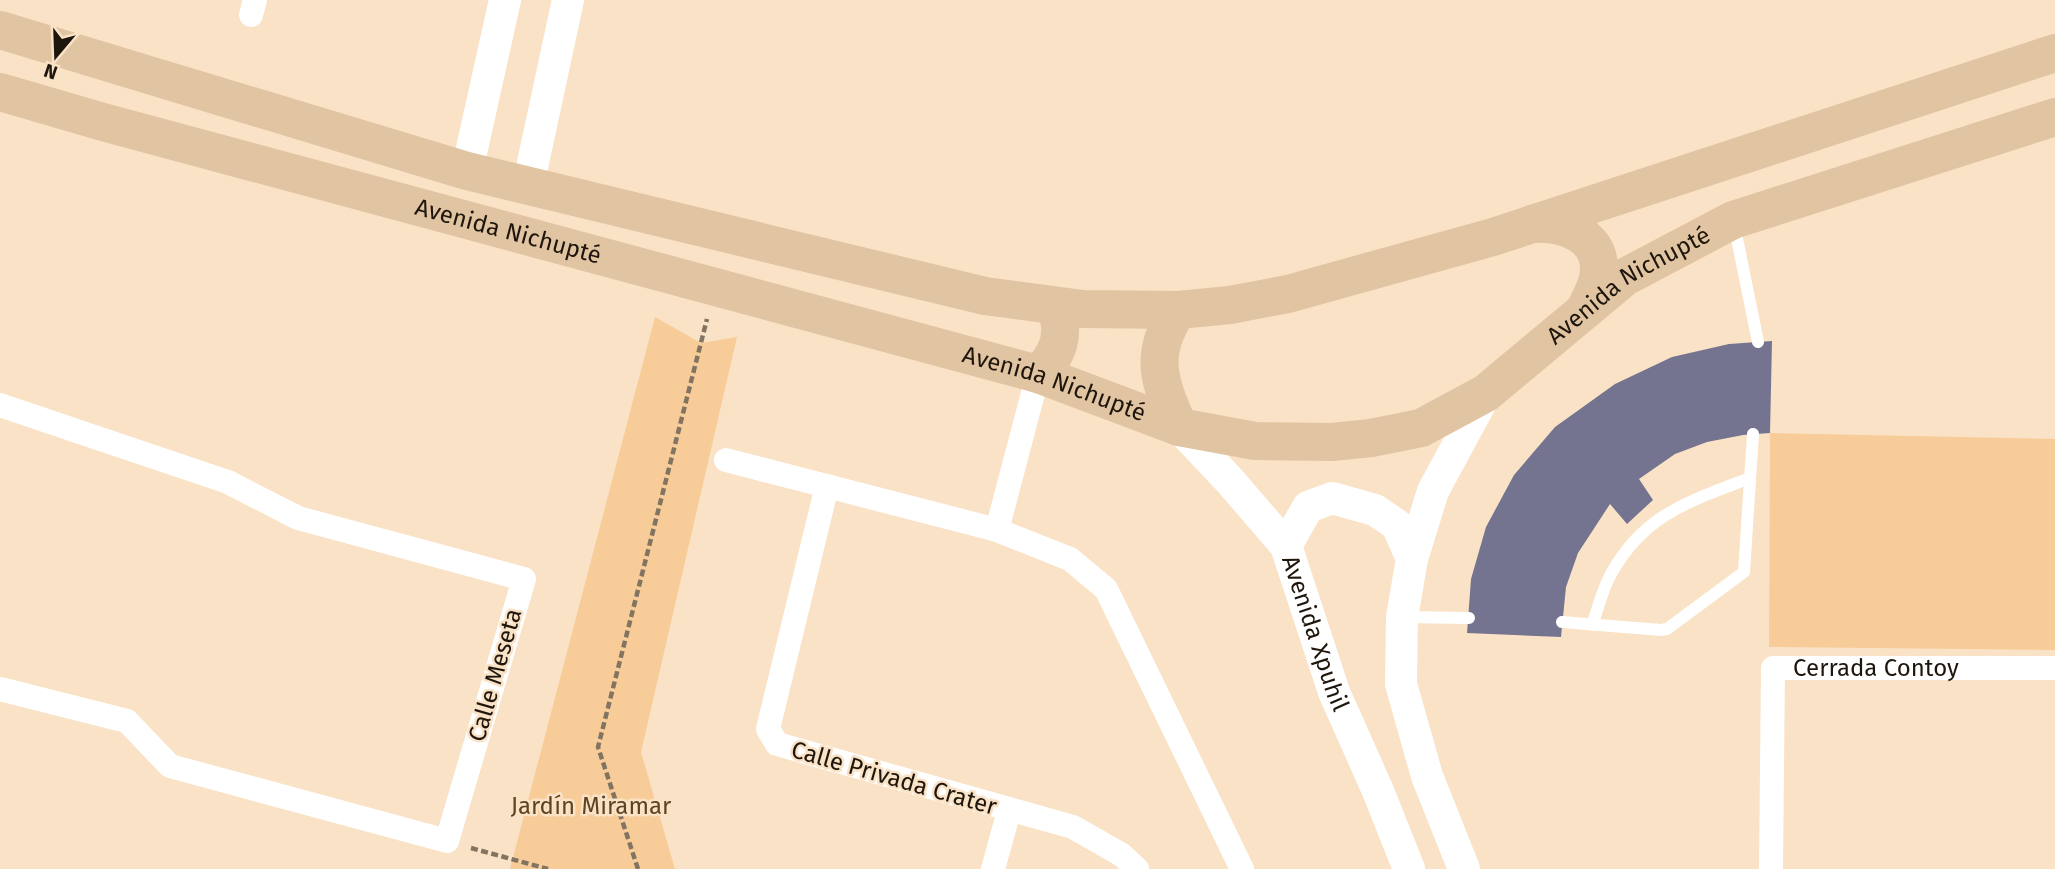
<svg xmlns="http://www.w3.org/2000/svg" width="2055" height="869" viewBox="0 0 2055 869" font-family="'Fira Sans',sans-serif">
<style>
.green{fill:#f7cc99}
.building{fill:#747491}
.lines{fill:none;stroke-linecap:round;stroke-linejoin:round}
.path{stroke:#837462;stroke-width:4.5;stroke-dasharray:7 3.5;stroke-linecap:butt}
.service{stroke:#fff;stroke-width:12}
.minor{stroke:#fff;stroke-width:24}
.tertiary{stroke:#fff;stroke-width:32}
.primary{stroke:#e1c4a2;stroke-width:38}
.labels{text-anchor:middle;dominant-baseline:central;stroke-width:5;stroke-linejoin:round;paint-order:stroke}
.street-label{font-size:24px;fill:#1e160c;stroke:#fae2c6}
.park-label{font-size:24px;fill:#5d4322;stroke:#fae2c6}
</style>
<rect width="100%" height="100%" fill="#fae2c6"/>
<path class="green" d="M655 317 701 343 737 337 641 752 675 869H510Z
M1770 433 2055 439V650L1769 647Z"/>
<path class="building" d="M1772 341 1770 433 1743 435 1707 442 1675 454 1639 479 1653 500 1627 524 1610 504 1578 553 1566 587 1561 637 1467 633 1471 579 1486 527 1514 475 1555 427 1615 384 1672 357 1729 344Z"/>
<g class="lines">
<path class="path" d="M471 848 548 869
M638 869 598 747 707 319"/>
<path class="service" d="M1734 224 1758 342
M1402 617 1469 618
M1562 622 1661 630 1667 629 1744 572 1753 434
M1592 625C1598 609 1602 590 1611 574 1644 514 1690 501 1750 478"/>
<g class="minor">
<path d="M251 15 255 0"/>
<path d="M0 405 228 482 298 518 524 579 447 841 170 766 127 721 0 689"/>
<path d="M726 460 827 486"/>
<path d="M997 530 1038 374"/>
<path d="M993 869 1009 811"/>
<path d="M1137 869 1122 855 1073 827 777 744 768 729 827 486 997 530 1070 559 1106 589 1242 869"/>
<path id="s1" d="M1771 869 1773 668H2055"/>
</g>
<g class="tertiary">
<path d="M467 171 505 0"/>
<path d="M528 186 568 0"/>
<path id="s2" d="M1179 427 1230 481 1286 546 1334 692 1378 791 1409 869"/>
<path d="M1286 546 1308 507 1332 498 1375 510 1397 525 1412 559"/>
<path d="M1464 869 1427 776 1401 684 1402 617 1412 559 1433 491 1486 393"/>
</g>
<g class="primary">
<path d="M0 30 467 171 985 296 1083 309 1178 310 1230 305 1288 294 1493 237 2055 53"/>
<path id="s3" d="M0 92 103 122 1038 374 1179 427 1255 441 1332 442 1371 438 1421 428 1486 393 1625 277 1733 220 2055 117"/>
<path d="M1532 224C1566 222 1606 237 1598 278 1596 289 1590 299 1585 309"/>
<path d="M1178 310C1148 354 1159 382 1179 427"/>
<path d="M1038 374C1059 355 1066 333 1055 306"/>
</g>
</g>
<g class="labels">
<g class="street-label">
<text stroke="none"><textPath href="#s3" startOffset="527">Avenida Nichupté</textPath></text>
<text stroke="none"><textPath href="#s3" startOffset="1724">Avenida Nichupté</textPath></text>
<text stroke="none"><textPath href="#s3" startOffset="1094">Avenida Nichupté</textPath></text>
<text stroke="none"><textPath href="#s2" startOffset="252">Avenida Xpuhil</textPath></text>
<text stroke="none"><textPath href="#s1" startOffset="304">Cerrada Contoy</textPath></text>
<text transform="translate(495 675) rotate(-74)">Calle Meseta</text>
<text transform="translate(894 778) rotate(16)">Calle Privada Crater</text>
</g>
<g class="park-label">
<text x="591" y="806">Jardín Miramar</text>
</g>
</g>
<g transform="translate(56 56) rotate(199)" stroke="#fae2c6" stroke-width="5" paint-order="stroke">
<path d="M0-5L12 26L0 18L-12 26Z" fill="#1e160c"/>
<text y="-10" font-size="19" font-weight="bold" text-anchor="middle" fill="#1e160c">N</text>
</g>
</svg>
